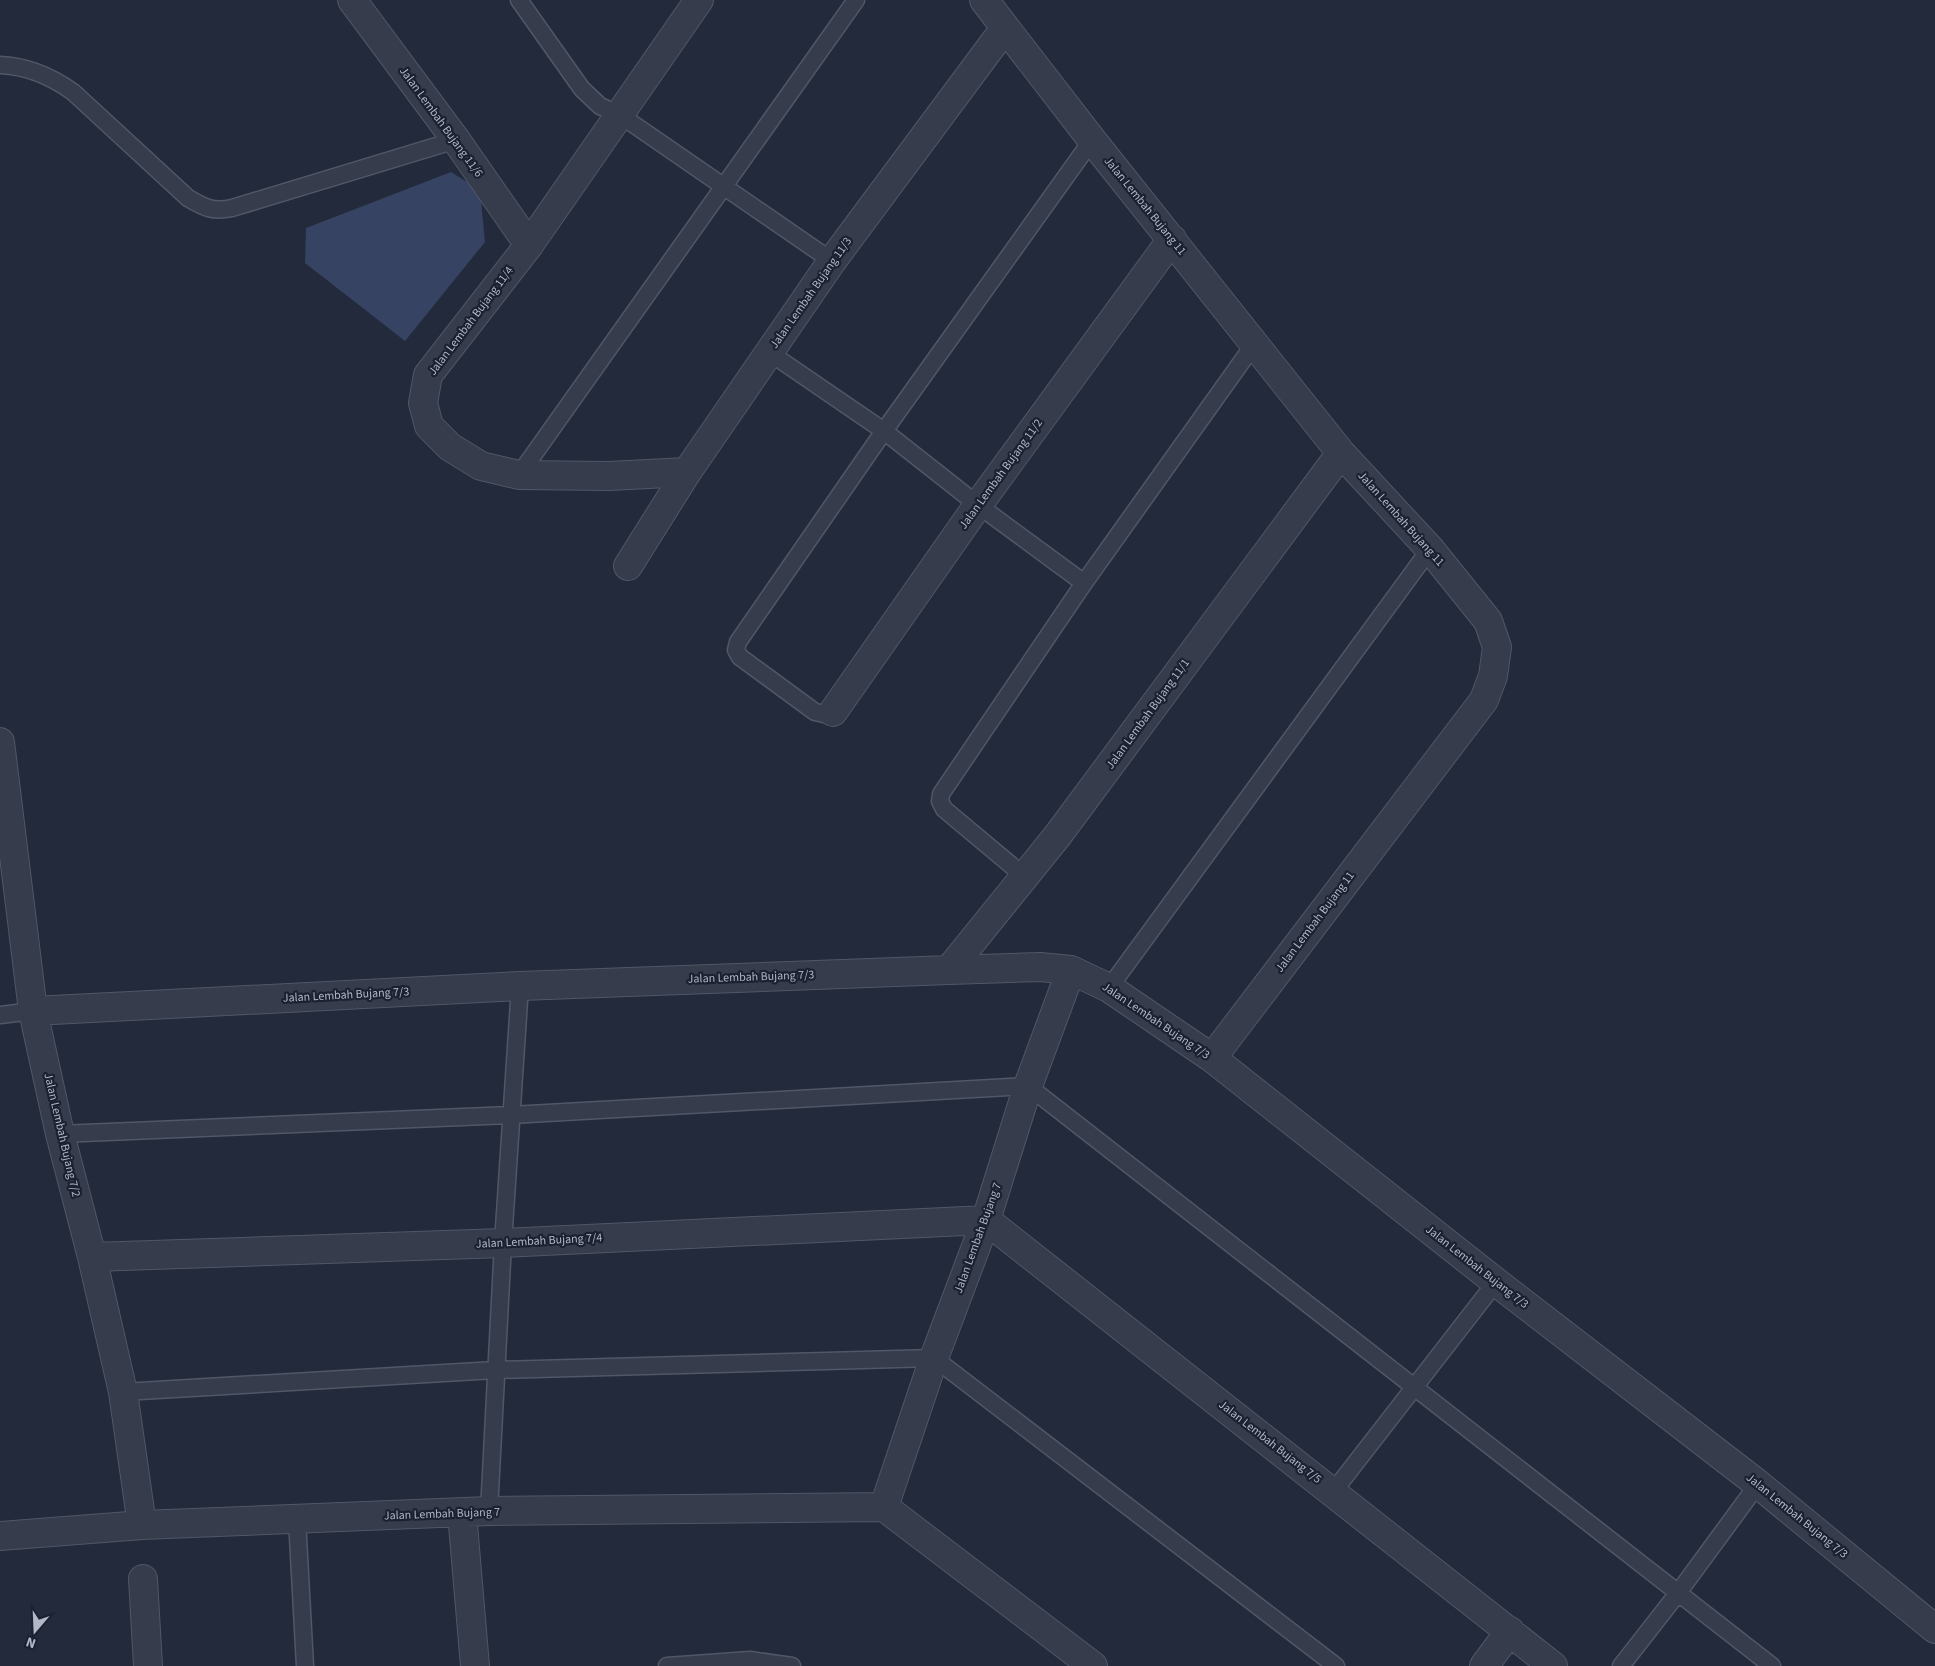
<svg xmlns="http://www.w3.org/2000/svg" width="1935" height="1666" viewBox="0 0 1935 1666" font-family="'Source Sans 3',sans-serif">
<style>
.water{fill:#364362}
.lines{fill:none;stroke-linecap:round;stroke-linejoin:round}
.lane-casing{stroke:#515766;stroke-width:19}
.street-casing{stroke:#515766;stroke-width:30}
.lane{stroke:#363c4b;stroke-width:16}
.street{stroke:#363c4b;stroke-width:28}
.labels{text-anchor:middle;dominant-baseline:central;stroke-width:4.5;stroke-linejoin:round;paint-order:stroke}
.street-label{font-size:12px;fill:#b1b7c7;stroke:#1b2130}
</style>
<rect width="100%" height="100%" fill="#222a3b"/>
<path class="water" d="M451 172 480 190 485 242 405 341 305 263 306 228Z"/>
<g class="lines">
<defs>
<path id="lane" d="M519 0 582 89 600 106 620 115 832 261
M0 65C26 66 52 77 73 92L188 198C205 208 213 212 232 208L456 140
M770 353 884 431 978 505 1084 583
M519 475 856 0
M833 712 824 714 815 712 740 657 736 650 738 642 884 431 1092 140
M1024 876 944 809 940 801 941 794 1084 583 1255 343
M1109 988 1430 549
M0 1015 33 1011
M60 1134 511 1115 1028 1086 1772 1666
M123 1392 495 1370 934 1358 1336 1666
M1333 1492 1496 1282
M489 1511 503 1243 520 986
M297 1519 305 1666
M667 1666 750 1660 792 1666
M1621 1666 1678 1593 1758 1484"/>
<path id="street" d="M352 0 456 140 529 245
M984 0 1092 140 1341 453 1430 549 1488 621 1497 647 1493 676 1484 700 1212 1058
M687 472 609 476 519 475 481 466 450 447 429 426 423 403 428 375 529 245 699 0
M628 566 687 472 832 261 1005 28
M833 712 978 505 1172 239
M0 742 33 1011 60 1134 92 1257 123 1392 142 1525
M949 970 1058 835 1341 453
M33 1011 520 986 949 970 1040 967 1071 970 1109 988 1212 1058 1496 1282 1758 1484 1935 1629
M92 1257 503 1243 986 1220 1553 1666
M884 1507 934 1358 986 1220 1028 1086 1071 970
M462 1513 475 1666
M0 1536 142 1525 489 1511 884 1507 1093 1666
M143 1579 148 1666
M1484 1666 1510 1631"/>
</defs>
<use href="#lane" class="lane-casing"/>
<use href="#street" class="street-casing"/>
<use href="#lane" class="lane"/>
<use href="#street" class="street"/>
</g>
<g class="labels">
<g class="street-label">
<text transform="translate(441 122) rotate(54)">Jalan Lembah Bujang 11/6</text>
<text transform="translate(1145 206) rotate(51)">Jalan Lembah Bujang 11</text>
<text transform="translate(811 293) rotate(-55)">Jalan Lembah Bujang 11/3</text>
<text transform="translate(471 321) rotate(-53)">Jalan Lembah Bujang 11/4</text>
<text transform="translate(1001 474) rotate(-54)">Jalan Lembah Bujang 11/2</text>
<text transform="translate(1401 519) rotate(48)">Jalan Lembah Bujang 11</text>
<text transform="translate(1148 714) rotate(-54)">Jalan Lembah Bujang 11/1</text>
<text transform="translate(1315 922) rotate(-53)">Jalan Lembah Bujang 11</text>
<text transform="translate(751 977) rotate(-2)">Jalan Lembah Bujang 7/3</text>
<text transform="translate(346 995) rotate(-3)">Jalan Lembah Bujang 7/3</text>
<text transform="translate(1156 1021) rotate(34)">Jalan Lembah Bujang 7/3</text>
<text transform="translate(62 1135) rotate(77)">Jalan Lembah Bujang 7/2</text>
<text transform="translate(978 1238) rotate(-70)">Jalan Lembah Bujang 7</text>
<text transform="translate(539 1241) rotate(-3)">Jalan Lembah Bujang 7/4</text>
<text transform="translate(1477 1267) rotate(38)">Jalan Lembah Bujang 7/3</text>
<text transform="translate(1270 1442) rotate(38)">Jalan Lembah Bujang 7/5</text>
<text transform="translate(442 1514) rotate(-2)">Jalan Lembah Bujang 7</text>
<text transform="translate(1797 1516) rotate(39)">Jalan Lembah Bujang 7/3</text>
</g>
</g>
<g transform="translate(35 1631) rotate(199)" stroke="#1b2130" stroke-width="4" paint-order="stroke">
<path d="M0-4L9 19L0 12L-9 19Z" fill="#b1b7c7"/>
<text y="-8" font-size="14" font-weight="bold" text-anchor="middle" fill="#b1b7c7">N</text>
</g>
</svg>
